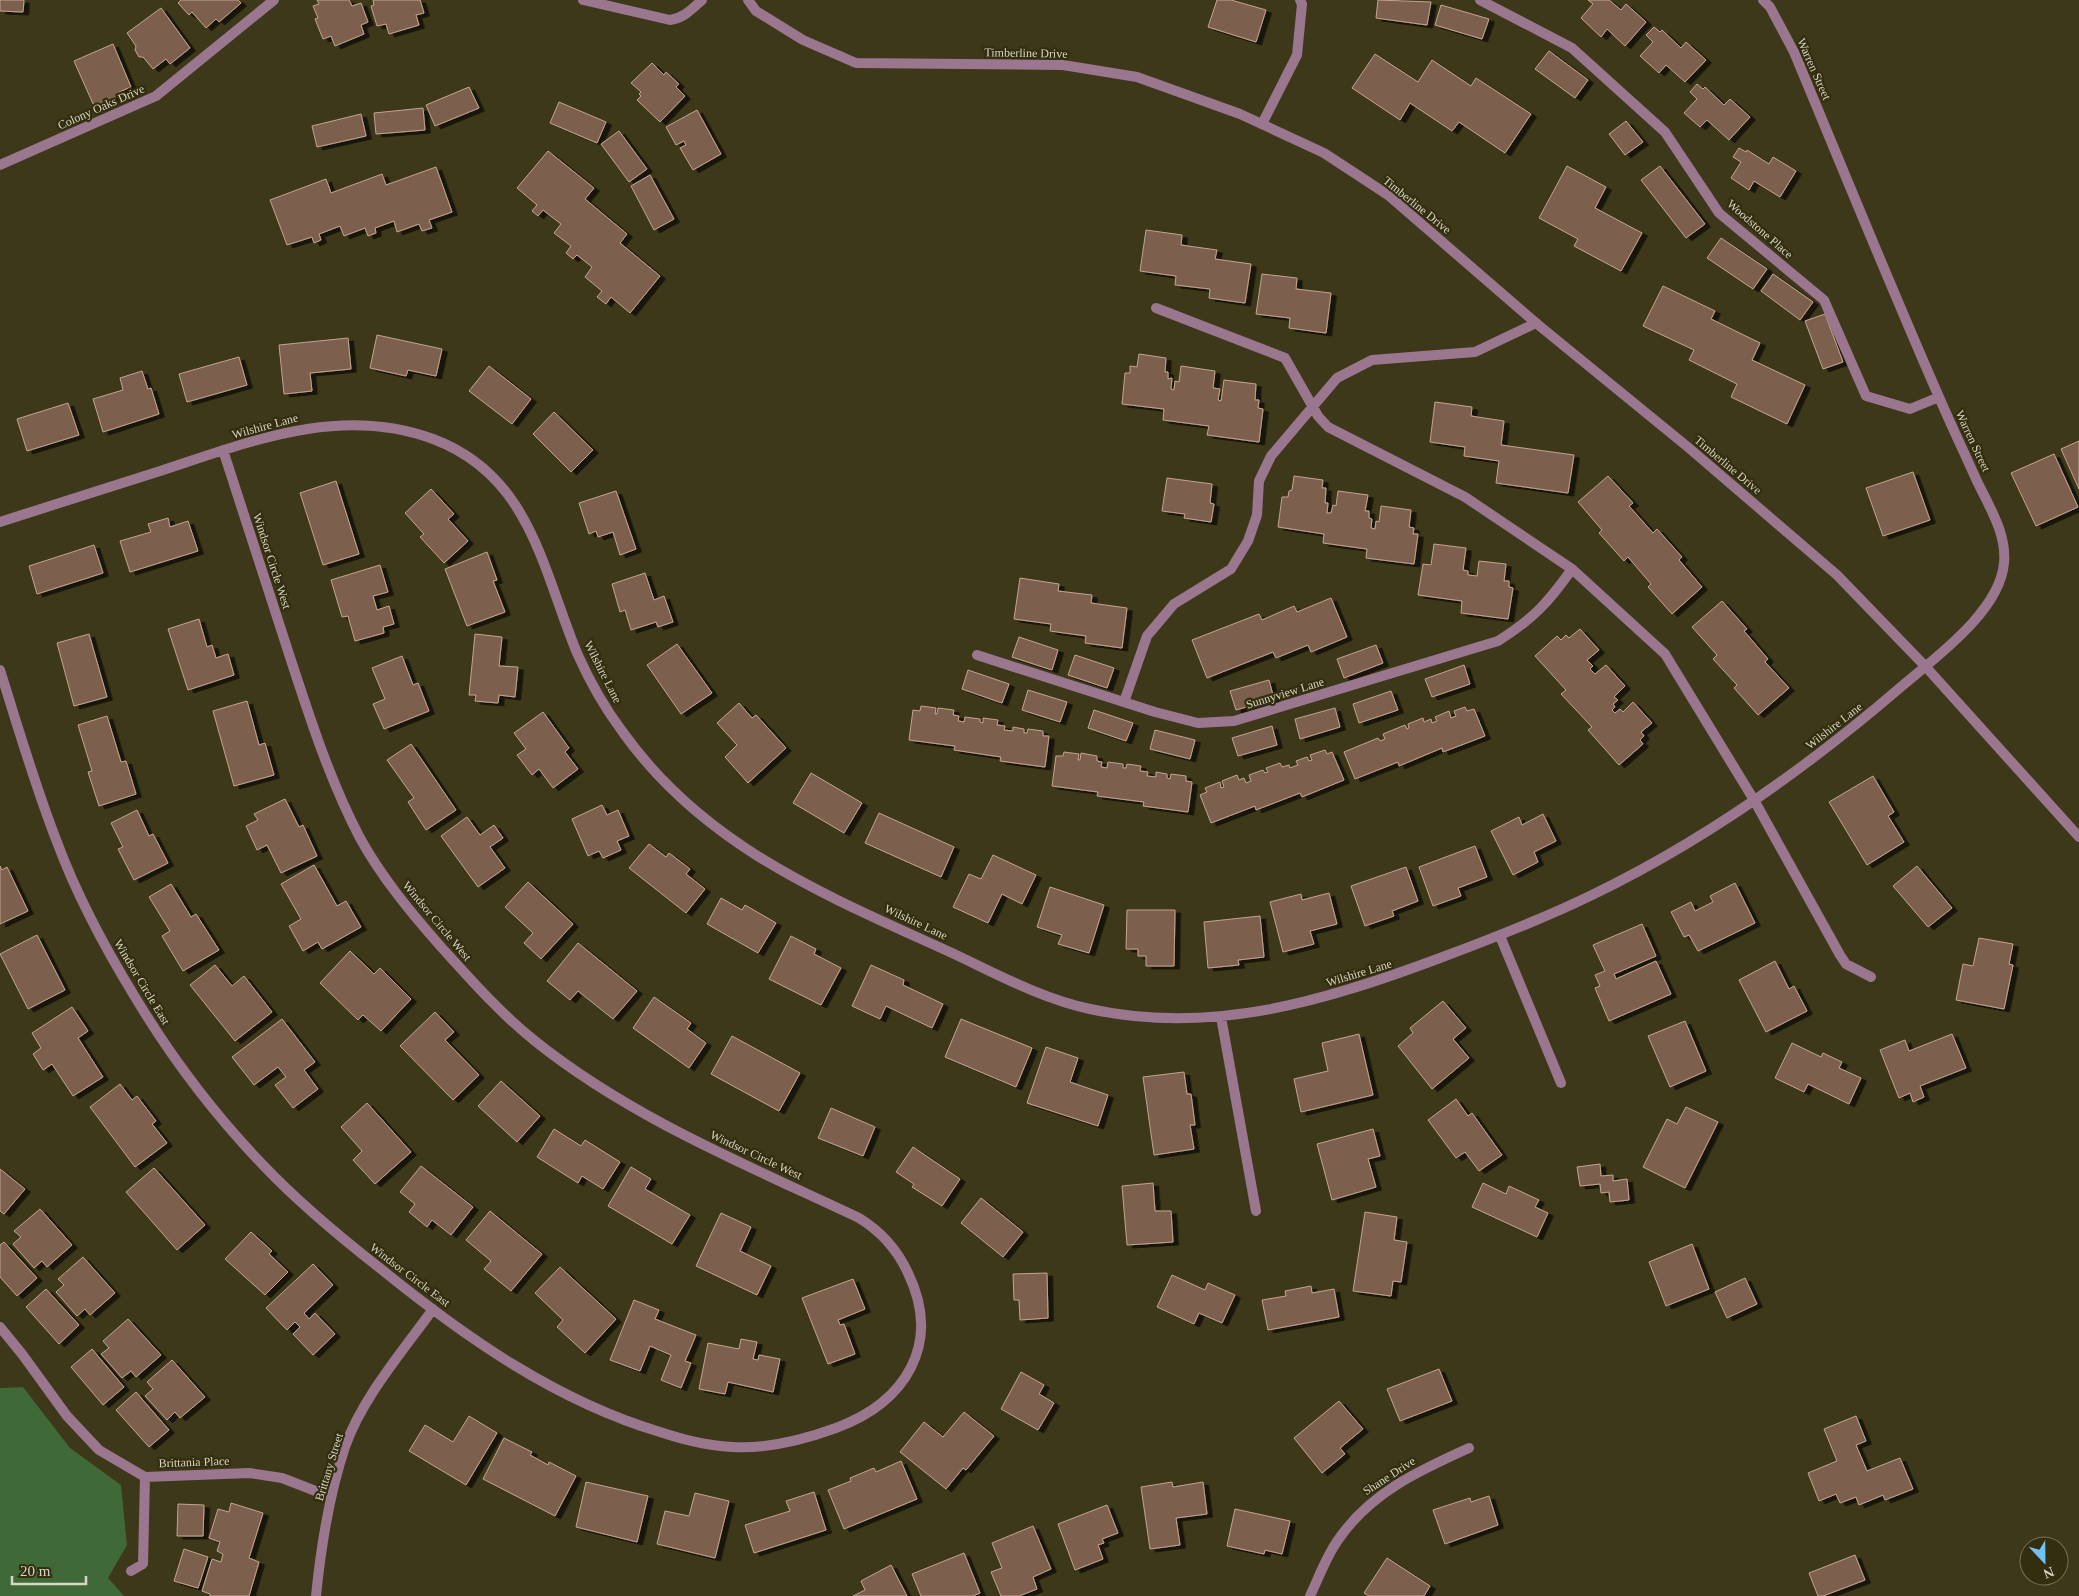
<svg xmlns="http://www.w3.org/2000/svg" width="2079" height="1596" viewBox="0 0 2079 1596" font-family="Georgia,serif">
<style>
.green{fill:#3f6936}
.building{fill:#7c5f4e;stroke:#c4a491;filter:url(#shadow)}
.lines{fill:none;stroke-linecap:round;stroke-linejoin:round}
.minor{stroke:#9b768f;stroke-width:10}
.tertiary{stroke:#9b768f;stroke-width:10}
.labels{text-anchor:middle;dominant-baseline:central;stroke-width:4.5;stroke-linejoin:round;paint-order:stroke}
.street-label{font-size:12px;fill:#d7d5c3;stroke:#332e10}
</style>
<defs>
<filter id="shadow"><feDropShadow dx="5.5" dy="3" stdDeviation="0" flood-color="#0009"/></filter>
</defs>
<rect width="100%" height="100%" fill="#3d381a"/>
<path class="green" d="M23 1387 70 1448 121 1485 127 1545 108 1578 124 1596H0V1388Z"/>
<path class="building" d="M0 0H24L23 12 0 11Z
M181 0H238L241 3 219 22 216 19 206 28 192 12 189 15 178 3Z
M317 0H349L352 6 361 3 368 22 361 25 364 34 335 46 331 36 323 39 315 19 318 18 313 6 319 4Z
M373 0H420L424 13 416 15 419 25 389 34 386 24 377 26 371 6 374 5Z
M1217 0H1231L1266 10 1256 42 1208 27Z
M1378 0 1431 2 1427 25 1376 18Z
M1588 0H1609L1621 10 1626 4 1646 22 1625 46 1607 29 1601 37 1581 18 1593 4Z
M1441 5 1489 19 1482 39 1435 25Z
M161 8 190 48 170 64 166 59 153 69 143 57H139L135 50 136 46 127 33Z
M1654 27 1660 32 1662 30 1681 48 1686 42 1706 60 1685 82 1666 65 1659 73 1640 56 1653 42 1646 35Z
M113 44 131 87 119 92 120 95 94 106 74 61Z
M1549 51 1588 80 1575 98 1535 69Z
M1375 54 1418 82 1432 60 1471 86 1476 78 1531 114 1505 153 1459 122 1452 131 1410 103 1400 120 1352 88Z
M652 63 664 75 666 72 679 84 676 87 685 96 660 122 637 100 641 96 639 94 641 92 631 83Z
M1697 84 1703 89 1705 87 1724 105 1730 99 1750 117 1729 140 1707 120 1700 127 1684 113 1697 99 1690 92Z
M469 87 479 108 435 126 426 105Z
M559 102 606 122 597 143 550 123Z
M423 108 425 130 376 134 374 113Z
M697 110 721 154 693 170 680 148 686 145 684 141 676 145 666 127Z
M361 114 366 136 317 147 312 126Z
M1626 121 1643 142 1625 155 1609 134Z
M619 131 647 169 629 182 601 144Z
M1739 148 1746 152 1747 150 1769 164 1773 157 1796 171 1780 197 1754 181 1749 190 1731 178 1741 162 1733 157Z
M548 151 594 188 585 199 627 234 620 243 660 276 630 313 611 297 606 304 597 297 602 291 585 277 592 267 577 255 573 259 566 253 571 246 554 233 561 224 543 210 538 216 532 211 537 205 517 188Z
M1567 166 1606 187 1595 208 1642 233 1621 271 1574 246 1578 239 1539 218Z
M1660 166 1705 224 1686 238 1641 180Z
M436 167 452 212 429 220 432 228 422 231 419 224 397 232 394 221 375 228 376 233 368 236 365 228 344 236 340 226 319 234 321 240 314 243 312 237 287 245 270 200 326 179 331 193 382 174 386 185Z
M650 175 674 219 654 230 631 186Z
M1146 230 1182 235 1181 245 1217 250 1215 259 1251 264 1245 303 1209 298 1210 289 1175 285 1176 276 1140 271Z
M1721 238 1767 269 1753 289 1707 258Z
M1262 274 1297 278 1296 289 1331 293 1326 333 1289 328 1290 318 1256 314Z
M1773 274 1813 302 1800 320 1761 291Z
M1663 286 1715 311 1711 319 1760 343 1752 360 1805 385 1787 424 1731 397 1737 384 1689 360 1694 350 1643 326Z
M1825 314 1843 362 1823 369 1805 321Z
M377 335 442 349 436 376 408 370 406 376 370 368Z
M348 338 351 369 310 373 312 391 284 394 279 345Z
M1139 354 1166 358 1165 372H1168V379L1172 378 1171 389 1174 390 1175 381 1179 382 1181 366 1215 371 1213 388 1220 389 1218 400 1221 401 1224 380 1256 384 1255 400H1259L1258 408 1263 409 1259 442 1207 435 1209 426 1163 420 1164 409 1122 404 1125 373H1130V366L1137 367Z
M239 357 247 385 187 402 179 374Z
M489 366 531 399 512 424 469 391Z
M142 371 148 389 151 388 159 414 103 432 93 399 123 390 120 378Z
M1435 402 1472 407 1471 416 1504 421 1501 445 1574 455 1568 493 1496 483 1499 461 1464 456 1465 447 1430 442Z
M68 403 79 435 27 451 17 419Z
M554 412 593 450 571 472 533 434Z
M2079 441V489L2061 449Z
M2054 454 2078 507 2036 526 2011 473Z
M1913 472 1930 520 1883 536 1866 488Z
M1294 476 1323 480 1322 488H1326L1325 503H1328L1327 513H1331L1333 505 1336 506 1338 491 1368 495 1365 511H1369V518L1372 519 1371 528 1375 529 1376 521 1379 522 1381 506 1411 510 1409 527 1414 528 1413 534H1418L1414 564 1366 558 1367 549 1323 543 1324 534 1278 527 1282 497H1288L1289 491 1292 490Z
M1608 476 1633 503 1629 506 1653 533 1657 529 1682 557 1679 560 1702 587 1672 614 1648 587 1651 584 1628 557 1624 561 1599 533 1602 530 1578 502Z
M1167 478 1212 484 1210 503 1214 504 1211 522 1184 518 1185 514 1162 511Z
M336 481 359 554 323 565 300 493Z
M431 489 454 514 448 519 468 541 444 563 420 537 424 534 405 513Z
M616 491 636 549 620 555 613 532 598 537 596 531 589 534 579 503Z
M168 518 170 527 188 521 198 551 130 572 120 541 151 532 148 524Z
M1434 544 1466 548 1463 570 1468 571V575L1477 576 1479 561 1506 564 1504 581H1509V587L1513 588 1508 619 1461 613 1462 601 1418 595 1423 564 1431 565Z
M94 545 103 573 37 594 29 566Z
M487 552 497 580 493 581 505 612 467 626 445 569Z
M380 565 388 592 373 596 377 610 389 606 394 624 383 627 384 633 355 641 348 616 342 617 331 580Z
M645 573 654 600 664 596 673 622 658 627 656 622 631 630 625 610 620 612 612 584Z
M1020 578 1059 584 1058 591 1092 595 1091 603 1127 608 1122 648 1085 643 1086 636 1050 631 1051 624 1014 619Z
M1331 598 1347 637 1311 652 1308 645 1276 658 1273 652 1207 678 1192 640 1259 614 1262 620 1294 606 1297 612Z
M1722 601 1747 629 1744 631 1768 659 1765 662 1789 688 1758 715 1734 688 1737 685 1713 659 1717 655 1692 627Z
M199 619 207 647 212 645 216 658 228 654 234 675 188 690 168 629Z
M1580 629 1599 650 1587 660 1593 666 1590 669 1595 674 1606 665 1625 686 1614 697 1618 700 1613 704 1615 707 1612 710 1615 713 1620 709 1623 712 1633 702 1652 723 1641 732 1644 736 1640 740 1643 744 1619 765 1588 730 1592 727 1561 694 1566 690 1535 656 1557 636 1561 640 1566 635 1569 638Z
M89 634 107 697 74 706 57 643Z
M475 634 502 637 499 666 518 667 515 697 499 695 498 703 475 701 476 695H469Z
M1019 637 1058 650 1052 670 1012 657Z
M677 644 712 693 681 714 647 665Z
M1376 645 1383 663 1344 678 1337 659Z
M1075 655 1114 668 1107 688 1068 675Z
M402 656 413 685 418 683 429 711 384 729 373 704 385 699 372 668Z
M1464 665 1470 684 1432 697 1425 679Z
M968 670 1009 684 1002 703 962 689Z
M1269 680 1274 699 1236 710 1230 691Z
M1028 690 1067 702 1060 722 1022 710Z
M1391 691 1398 710 1359 723 1353 704Z
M247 701 259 745 265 743 274 775 234 786 213 711Z
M739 703 752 718 756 715 786 748 748 783 725 757 737 745 717 723Z
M921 706 936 708 935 714H937L938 708 954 710 953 715 959 716 958 721 964 722 965 717 980 719V722L983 723V718L998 720 997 725 1005 726 1004 730 1013 731V727L1024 729V733H1027L1028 729 1043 731V736H1049L1045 767 1000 761 1001 757 954 750 955 746 909 740 913 710 920 711Z
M1465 707 1467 711 1474 709 1485 736 1443 752 1442 748 1399 766 1398 762 1355 779 1344 752 1378 738 1380 741 1385 739 1383 734 1405 725 1407 729 1409 728 1408 724 1423 718 1424 722 1431 719 1432 723 1437 721 1435 717 1449 711 1451 718 1456 716 1454 711Z
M1335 708 1340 727 1300 739 1295 719Z
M1094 710 1133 723 1126 741 1088 728Z
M543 712 569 748 565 752 578 769 553 788 539 769 532 775 517 755 526 749 514 733Z
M107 716 121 762 126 761 136 794 99 806 88 772 92 771 78 725Z
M1272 726 1277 745 1238 756 1232 738Z
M1155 730 1195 740 1190 759 1150 749Z
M411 744 456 810 426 830 408 802 414 798 387 760Z
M1325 750 1327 754 1332 752 1344 780 1302 797 1300 793 1256 810 1255 806 1211 823 1200 795 1207 792 1205 788 1220 782 1221 788 1224 787 1222 781 1237 775 1239 780 1244 778 1246 783 1251 781 1249 775 1263 770 1265 773 1268 772 1266 768 1280 763 1282 767 1289 765 1290 768 1298 765 1296 761 1307 757 1309 761 1312 760 1310 755Z
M1064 752 1079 754 1078 760H1080L1081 753 1097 756V761L1102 762 1101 767 1107 768 1108 762 1123 764V768H1126L1127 764 1141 766 1140 771 1148 772 1147 776 1156 777V772L1167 774V778L1170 779 1171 774 1186 776V781L1192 782 1188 812 1143 806 1144 802 1097 796 1098 792 1052 786 1056 756H1063Z
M811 773 862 803 844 833 793 803Z
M1873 776 1894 812 1888 816 1904 842 1867 865 1829 802Z
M285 799 299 827 303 825 317 856 281 873 267 845 257 850 246 826 258 820 254 814Z
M602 805 607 815 618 810 629 836 617 841 621 850 603 858 599 851 588 856 572 819Z
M137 810 149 836 153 834 168 863 134 880 118 849 123 847 111 823Z
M879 813 954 847 941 877 865 843Z
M1543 814 1556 841 1534 852 1538 862 1513 875 1491 831 1519 817 1522 825Z
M467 817 480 835 494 825 503 838 490 847 505 868 478 887 441 836Z
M649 844 666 857 669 853 690 869 686 874 705 889 686 913 629 868Z
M1475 846 1487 877 1458 888 1461 896 1433 906 1419 867Z
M993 855 1036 875 1022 904 1002 894 988 923 953 907 969 874 981 879Z
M314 865 337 906 346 901 361 927 322 949 318 942 303 951 289 926 301 919 281 884Z
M0 866 2 870 7 867 28 911 0 924Z
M1917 866 1952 908 1928 927 1893 886Z
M1406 867 1418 901 1392 911 1394 916 1365 926 1351 886Z
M528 882 573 924 541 959 524 943 533 933 505 907Z
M1735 883 1755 923 1698 951 1689 935 1684 937 1671 912 1691 902 1695 911 1713 902 1710 896Z
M171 884 191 917 196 914 219 950 183 971 162 936 170 931 149 897Z
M1050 887 1104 905 1089 953 1058 944 1062 935 1037 927Z
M1329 893 1337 924 1310 931 1314 944 1283 952 1270 902 1301 894 1302 900Z
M721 898 742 910 745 905 776 923 758 953 707 924Z
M1127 910H1175L1174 966H1146V956H1138V949H1126Z
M1260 916 1264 957 1238 960 1239 965 1208 968 1204 922Z
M1642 924 1656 956 1614 974 1616 979 1656 961 1671 994 1609 1021 1595 988 1600 986 1595 975 1605 971 1593 945Z
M37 935 65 990 28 1009 0 954Z
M791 936 816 949 814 954 841 968 821 1005 769 979Z
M1979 938 2013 944 2009 964 2013 965 2004 1009 1956 1000 1963 964 1973 966Z
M578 943 637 991 613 1019 578 991 570 1000 547 981Z
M350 951 374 974 380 968 411 999 381 1031 363 1015 358 1020 320 983Z
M1775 961 1789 989 1794 986 1807 1011 1766 1032 1739 980Z
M215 965 232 986 244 976 272 1012 235 1041 190 985Z
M871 965 904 980 903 985 943 1004 932 1028 886 1006 880 1019 852 1006Z
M654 997 691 1023 687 1029 706 1043 689 1068 633 1028Z
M1443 1001 1466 1028 1453 1039 1469 1058 1432 1089 1398 1046 1413 1033 1410 1028Z
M72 1007 88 1031 78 1038 103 1077 73 1096 52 1064 43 1070 33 1054 41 1048 32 1033Z
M435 1012 454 1032 445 1040 479 1075 453 1100 400 1046Z
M282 1019 315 1062 304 1070 318 1089 293 1108 275 1085 286 1077 278 1067 254 1085 232 1057Z
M961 1019 1032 1048 1016 1087 945 1057Z
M1685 1021 1706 1071 1670 1087 1648 1036Z
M1359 1034 1373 1095 1301 1112 1294 1079 1328 1071 1322 1043Z
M1952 1034 1966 1068 1920 1086 1924 1097 1913 1102 1910 1093 1899 1098 1880 1050 1905 1040 1909 1051Z
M732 1036 800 1073 779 1111 711 1074Z
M1792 1043 1821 1057 1823 1053 1842 1062 1839 1068 1861 1078 1849 1104 1808 1084 1804 1092 1775 1078Z
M1046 1047 1078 1058 1070 1082 1108 1095 1098 1126 1027 1103Z
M1184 1072 1187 1094H1191L1195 1125H1190L1194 1149 1154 1155 1143 1077Z
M501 1081 540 1116 517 1142 478 1106Z
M120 1084 132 1100 137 1096 156 1121 152 1124 167 1143 135 1167 90 1107Z
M1456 1099 1468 1116 1472 1113 1502 1155 1479 1171 1465 1152 1456 1158 1428 1120Z
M367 1103 411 1152 375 1184 353 1160 362 1151 341 1127Z
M1686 1107 1718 1122 1685 1188 1643 1167 1667 1119 1677 1124Z
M831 1108 875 1127 863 1156 818 1138Z
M554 1129 581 1146 585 1140 620 1162 603 1189 582 1176 578 1183 537 1157Z
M1373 1129 1380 1156 1368 1159 1376 1187 1332 1200 1317 1144Z
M913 1147 960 1179 942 1206 912 1187 914 1184 896 1172Z
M1600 1164 1601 1176 1613 1175V1181L1627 1179 1629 1200 1610 1202 1609 1192 1601 1193 1600 1184 1580 1186 1577 1167Z
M421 1166 473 1207 451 1235 432 1220 427 1227 409 1212 415 1204 400 1192Z
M631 1167 651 1179 645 1189 690 1215 672 1244 608 1206Z
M154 1168 205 1225 177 1250 126 1192Z
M0 1169 25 1189 4 1214 0 1211Z
M1153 1183 1155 1211H1171L1173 1242 1127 1245 1122 1186Z
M1483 1183 1506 1194 1509 1186 1539 1200 1535 1207 1548 1213 1537 1237 1472 1207Z
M981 1198 1023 1232 1003 1257 961 1223Z
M40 1209 72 1245 47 1267 42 1261 34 1268 13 1244 21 1237 14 1231Z
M490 1211 542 1254 511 1291 484 1269 491 1261 466 1240Z
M1365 1212 1397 1217 1394 1240 1407 1242 1401 1282 1393 1281 1391 1296 1353 1291Z
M721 1213 751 1227 740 1251 771 1266 757 1295 696 1266Z
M251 1232 272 1251 269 1254 288 1272 265 1295 225 1259Z
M4 1242 37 1278 17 1296 0 1277V1245Z
M1692 1244 1709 1289 1666 1306 1649 1262Z
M83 1257 115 1293 90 1315 85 1309 77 1316 56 1292 64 1285 58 1279Z
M313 1264 333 1285 304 1313 309 1319 315 1313 335 1334 313 1355 293 1334 300 1327 295 1322 287 1330 266 1308Z
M560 1267 616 1319 585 1353 557 1327 563 1320 535 1293Z
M1047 1273 1048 1318 1020 1320 1019 1300H1014L1013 1274Z
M1172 1275 1205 1290 1208 1283 1235 1295 1222 1323 1199 1313 1194 1324 1157 1307Z
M1745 1278 1757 1304 1727 1318 1715 1292Z
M853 1279 865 1309 838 1320 840 1325 844 1324 855 1354 828 1364 802 1298Z
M1311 1286 1312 1293 1334 1289 1339 1317 1268 1330 1262 1300 1286 1296 1285 1291Z
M46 1289 79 1325 59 1344 26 1307Z
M634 1300 659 1310 655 1319 696 1335 685 1361 691 1363 681 1388 661 1380 671 1355 650 1346 640 1371 610 1360Z
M128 1319 161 1355 136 1377 131 1371 122 1378 101 1354 109 1348 103 1341Z
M741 1339 757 1342 753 1359 758 1360 759 1355 780 1359 773 1392 728 1382 725 1394 699 1389 708 1343 739 1349Z
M92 1349 124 1387 103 1405 71 1367Z
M172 1360 205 1397 180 1418 175 1412 167 1420 145 1396 153 1389 147 1382Z
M1439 1369 1452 1401 1400 1421 1387 1389Z
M1021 1372 1044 1385 1039 1394 1054 1403 1038 1430 1001 1409Z
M136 1392 169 1430 149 1447 116 1410Z
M1339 1401 1363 1429 1340 1448 1345 1454 1322 1473 1294 1438Z
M964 1412 994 1436 966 1470 963 1468 946 1489 900 1452 924 1422 943 1437Z
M469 1416 497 1433 466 1485 409 1451 425 1425 453 1442Z
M1856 1416 1866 1441 1856 1445 1867 1471 1900 1458 1913 1489 1885 1500 1883 1495 1859 1505 1856 1497 1840 1503 1836 1494 1819 1501 1808 1473 1837 1461 1824 1429Z
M504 1438 532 1452 530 1455 548 1465 549 1462 576 1476 555 1516 483 1479Z
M901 1461 917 1499 844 1529 828 1490 851 1481 850 1478 874 1468 876 1472Z
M586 1482 648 1496 637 1542 576 1527Z
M1172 1482 1173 1487 1203 1482 1207 1514 1176 1518 1180 1545 1150 1549 1141 1487Z
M814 1492 826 1530 754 1553 745 1525 790 1511 786 1501Z
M695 1493 729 1501 715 1558 657 1544 665 1511 689 1516Z
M1489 1496 1498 1525 1445 1544 1433 1510 1470 1498 1471 1502Z
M231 1503 263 1513 249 1558 259 1562 249 1596H210V1594L202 1591 212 1559 221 1562 223 1554 217 1551 220 1542 209 1538 218 1509 229 1512Z
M178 1504 204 1505 203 1536H177Z
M1107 1505 1118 1533 1102 1539 1104 1543 1098 1545 1103 1559 1075 1570 1058 1524Z
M1235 1509 1290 1521 1282 1554 1265 1550 1264 1554 1227 1546Z
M1033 1526 1051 1569 1033 1577 1037 1589 1019 1596H1001L991 1572 1002 1568 992 1543Z
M184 1549 208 1557 198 1588 174 1581Z
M964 1553 980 1593 973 1596H921L912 1574Z
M1855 1555 1865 1580 1823 1596H1818L1809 1573Z
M1387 1558 1430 1586 1424 1596H1369L1364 1593Z
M891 1565 907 1596H853L865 1590 861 1581Z"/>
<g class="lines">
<path class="minor" d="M583 0 670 20C684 18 692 9 702 0
M1480 0 1572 48 1665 132 1719 213 1824 300 1866 396 1910 409 1939 397
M1262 124 1297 55 1302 4 1300 0
M0 165 156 96 274 0
M1156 308 1285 358 1318 416 1328 427 1465 497 1572 569 1665 654 1754 800 1840 955 1846 964 1871 977
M0 522C52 505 104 489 157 472 246 443 339 404 433 439 530 475 542 568 577 653 589 680 604 707 622 731 704 847 827 896 952 953 997 974 1042 999 1090 1009 1212 1036 1328 1000 1440 958 1491 939 1543 919 1592 895 1704 841 1808 767 1902 686 1936 657 2000 611 2004 563 2007 533 1988 505 1976 479 1964 452 1951 425 1939 397 1889 283 1842 167 1794 52L1770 7 1763 0
M977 655 1155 712 1198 723 1234 721 1498 641C1533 619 1548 603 1572 569
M0 670C18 727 35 786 57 842 77 896 105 948 135 997 171 1057 214 1114 263 1165 299 1203 340 1237 381 1269 465 1337 556 1401 660 1432 684 1440 708 1446 733 1447 769 1449 803 1440 836 1428 906 1402 942 1344 908 1273 897 1249 882 1232 859 1218 749 1166 631 1118 535 1041 501 1014 472 981 442 948 412 914 382 878 360 838 329 779 309 715 288 651 267 584 244 517 223 450
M1124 702 1147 636 1174 604 1231 569 1248 541 1257 515 1259 481 1271 456 1337 378 1372 360 1475 352 1536 323
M1500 936 1561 1083
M1221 1017 1256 1211
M0 1327 22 1354 67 1416 99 1450 145 1477 249 1473 282 1478 331 1497
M131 1571 143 1564 145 1477
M316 1596C321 1546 329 1495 345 1447 362 1398 403 1351 433 1309
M1310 1596C1319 1577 1326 1557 1338 1540 1370 1493 1418 1471 1469 1448"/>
<path class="tertiary" d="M748 0 756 11 803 40 856 63 1063 65 1137 77 1240 114 1324 153 1388 195 1536 323 1689 448 1837 575 1925 666 2079 837"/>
</g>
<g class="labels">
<g class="street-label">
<text transform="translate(1026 53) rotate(1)">Timberline Drive</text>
<text transform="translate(1814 69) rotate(66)">Warren Street</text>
<text transform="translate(101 107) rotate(-24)">Colony Oaks Drive</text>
<text transform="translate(1417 205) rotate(39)">Timberline Drive</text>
<text transform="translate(1760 229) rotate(41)">Woodstone Place</text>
<text transform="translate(265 426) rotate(-15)">Wilshire Lane</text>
<text transform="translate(1973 441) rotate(65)">Warren Street</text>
<text transform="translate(1728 465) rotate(40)">Timberline Drive</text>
<text transform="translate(272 561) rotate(72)">Windsor Circle West</text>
<text transform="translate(603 672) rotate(63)">Wilshire Lane</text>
<text transform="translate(1285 693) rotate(-17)">Sunnyview Lane</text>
<text transform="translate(1834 726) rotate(-38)">Wilshire Lane</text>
<text transform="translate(437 921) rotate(50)">Windsor Circle West</text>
<text transform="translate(916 922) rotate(25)">Wilshire Lane</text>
<text transform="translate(1359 973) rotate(-17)">Wilshire Lane</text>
<text transform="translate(142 982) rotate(59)">Windsor Circle East</text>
<text transform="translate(756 1155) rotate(25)">Windsor Circle West</text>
<text transform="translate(410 1275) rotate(37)">Windsor Circle East</text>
<text transform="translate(194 1462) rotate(-2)">Brittania Place</text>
<text transform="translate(329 1467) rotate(-73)">Brittany Street</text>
<text transform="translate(1389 1476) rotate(-33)">Shane Drive</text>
</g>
</g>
<g transform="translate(2044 1561) rotate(158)"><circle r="24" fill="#332e10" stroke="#757158"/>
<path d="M0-4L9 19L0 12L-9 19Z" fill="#72c1f5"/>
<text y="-8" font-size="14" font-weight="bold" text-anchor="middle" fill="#d7d5c3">N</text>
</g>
<path d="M12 1576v8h74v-8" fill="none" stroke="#d7d5c3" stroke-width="2.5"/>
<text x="20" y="1576" font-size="15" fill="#d7d5c3" stroke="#332e10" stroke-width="4" paint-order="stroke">20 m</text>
</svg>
